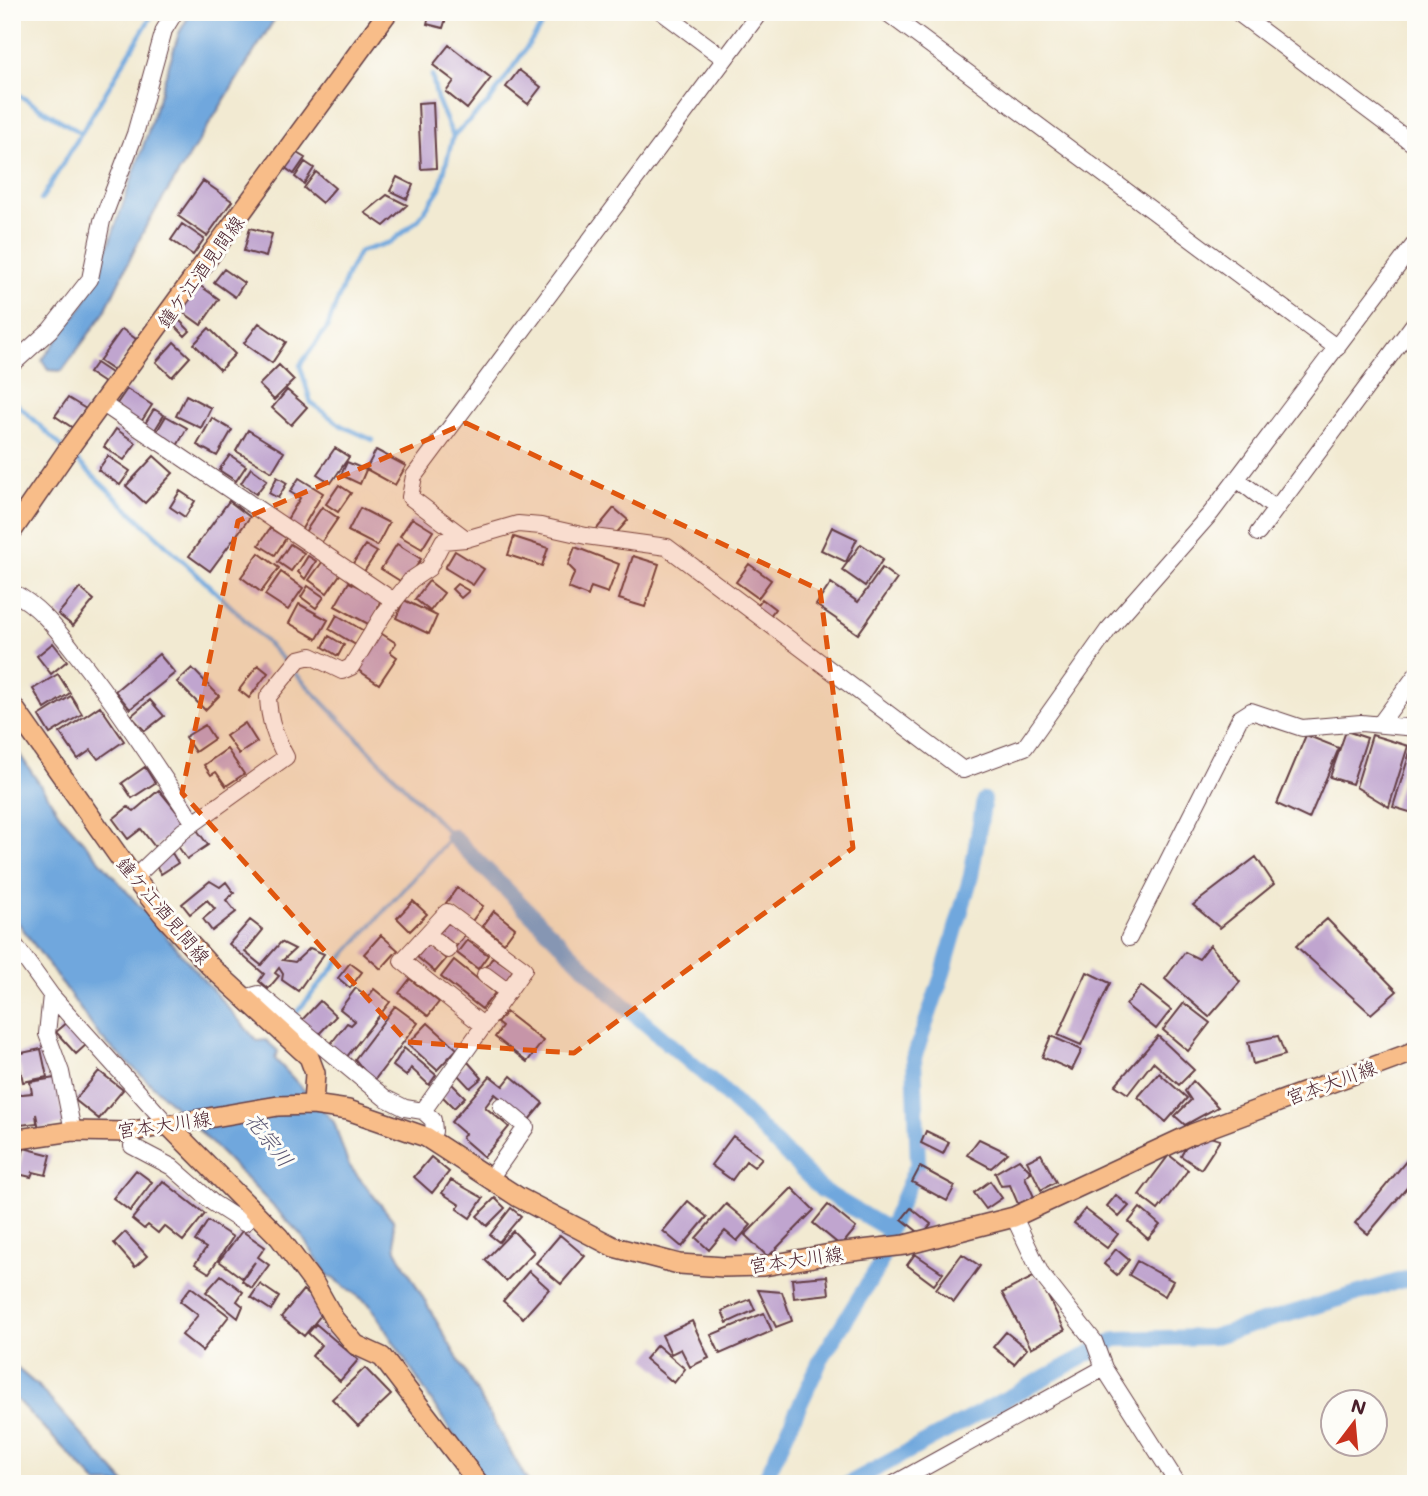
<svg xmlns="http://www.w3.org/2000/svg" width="1428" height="1496" viewBox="0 0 1428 1496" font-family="Mali,'Klee One',sans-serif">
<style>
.water{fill:#6fa7dd;stroke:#5c6384;stroke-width:2}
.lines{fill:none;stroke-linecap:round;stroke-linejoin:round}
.stream{stroke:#6fa7dd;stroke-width:4.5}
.canal{stroke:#6fa7dd;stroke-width:16}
.building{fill:#c0a5cf}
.minor-casing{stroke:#633d44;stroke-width:18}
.major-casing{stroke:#633d44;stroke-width:22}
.minor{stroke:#fff;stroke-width:16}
.major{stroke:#f8bd89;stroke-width:19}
.marked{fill:#e0560e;fill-opacity:0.2;stroke:#e0560e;stroke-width:5;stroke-dasharray:14 9;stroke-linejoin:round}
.labels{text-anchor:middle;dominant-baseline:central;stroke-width:6;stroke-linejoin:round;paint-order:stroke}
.street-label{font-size:19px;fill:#4a1f2b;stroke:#fdfcf7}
.water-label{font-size:21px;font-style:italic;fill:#595572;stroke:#fdfcf7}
</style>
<rect width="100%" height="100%" fill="#fdfcf7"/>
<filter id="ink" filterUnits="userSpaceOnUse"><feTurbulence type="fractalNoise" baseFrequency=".0143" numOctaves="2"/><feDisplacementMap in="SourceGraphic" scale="14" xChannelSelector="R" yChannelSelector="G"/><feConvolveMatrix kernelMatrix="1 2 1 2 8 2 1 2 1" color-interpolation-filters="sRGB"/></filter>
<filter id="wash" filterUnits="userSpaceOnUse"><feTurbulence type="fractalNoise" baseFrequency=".00686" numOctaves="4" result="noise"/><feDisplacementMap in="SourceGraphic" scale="28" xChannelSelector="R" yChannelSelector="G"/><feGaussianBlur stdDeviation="1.57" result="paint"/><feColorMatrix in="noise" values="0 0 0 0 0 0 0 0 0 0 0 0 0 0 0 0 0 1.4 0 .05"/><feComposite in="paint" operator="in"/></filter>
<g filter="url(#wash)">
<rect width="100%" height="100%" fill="#f2ead2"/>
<path class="water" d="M191 12H279L146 226 104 313 62 371 48 370 42 360 84 304 109 244 147 135 179 33Z
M12 743 61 816 257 1041 266 1040 278 1051 275 1059 334 1122 348 1164 393 1220 396 1250 529 1484H485L369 1304 327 1274 301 1235 182 1113 101 1038 12 914Z
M12 1364 39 1387 126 1484H98L12 1395Z"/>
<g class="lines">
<path class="stream" d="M12 91 81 133
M453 136 489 102 551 12
M41 200 154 12
M12 399 62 447
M373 440 342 426 311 403 300 365 327 328 348 273 359 252 391 242 419 219 440 188 453 136 437 99 432 75
M71 455 239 614 288 665
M294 672 452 836 339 961 297 1012"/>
<path class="canal" d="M452 836 617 999 719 1087 822 1190 889 1230
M763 1484 821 1359 879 1266 889 1230 918 1163 914 1058 943 973 971 876 984 800
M848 1484 1116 1339 1212 1337 1416 1276"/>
</g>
<g id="blocks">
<path class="building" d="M430 12H448L443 28 427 24Z
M449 45 491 78 467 109 446 92 454 81 433 65Z
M519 70 541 87 528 104 506 87Z
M433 102 436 168 421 169 418 103Z
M295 152 305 158 294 174 284 167Z
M305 162 314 168 304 184 295 177Z
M316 172 335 188 322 203 304 188Z
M397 177 413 185 407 199 390 191Z
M203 181 232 201 207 236 178 216Z
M387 195 407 205 384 226 365 213Z
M182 224 204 239 193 255 171 240Z
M250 228 272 234 266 257 244 251Z
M224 269 244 283 235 297 214 282Z
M199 285 219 299 201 325 180 310Z
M178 319 190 331 185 336 173 324Z
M259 323 286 342 272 363 244 343Z
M209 328 235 354 220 370 194 344Z
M122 329 136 339 114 371 99 361Z
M174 342 190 357 172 377 156 362Z
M96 363 111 373 104 383 89 373Z
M279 365 294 380 274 400 259 385Z
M127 389 152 405 139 425 114 408Z
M287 390 307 407 291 425 272 408Z
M186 395 211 408 201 428 176 416Z
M68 398 86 409 73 428 55 416Z
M154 409 164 415 153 433 143 427Z
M166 416 187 428 176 448 154 436Z
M212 418 232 430 217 456 197 445Z
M116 429 136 443 124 460 104 447Z
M248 430 284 452 272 472 236 451Z
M335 448 349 457 331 483 317 474Z
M376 450 406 466 395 485 366 469Z
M230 455 246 466 236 481 219 470Z
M108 456 130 471 120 485 98 470Z
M154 456 173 473 145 503 126 486Z
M347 462 366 470 360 484 341 475Z
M251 468 267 480 256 494 241 483Z
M277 477 287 483 278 498 269 493Z
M299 478 323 493 300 532 285 523 300 498 290 492Z
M339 485 351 493 338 512 326 504Z
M180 491 195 501 185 517 170 507Z
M229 501 250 517 210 571 189 556Z
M322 507 338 518 321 543 305 532Z
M360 508 389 523 377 546 348 531Z
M614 508 628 520 613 537 595 531Z
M412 518 433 531 422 549 400 536Z
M832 527 857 539 846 562 821 550Z
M270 528 286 538 275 555 259 545Z
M514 537 548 548 542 566 508 555Z
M290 544 304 553 291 571 278 562Z
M397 544 421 559 405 584 381 569Z
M861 544 883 559 865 586 842 570Z
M365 545 377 552 363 573 352 565Z
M575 547 619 564 608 593 591 587 588 596 568 588 575 572 568 565Z
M455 551 484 569 473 585 445 568Z
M259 553 279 568 261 592 241 577Z
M308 556 316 561 305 579 298 572Z
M633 556 659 564 645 607 619 599Z
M323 561 341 573 327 593 309 580Z
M749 564 771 580 758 598 736 582Z
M882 568 897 579 858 634 816 605 831 583 858 602Z
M281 572 303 588 288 610 265 595Z
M429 581 444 593 430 611 415 599Z
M349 582 381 598 372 626 335 606Z
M457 584 469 591 461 598 452 589Z
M308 586 324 597 316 608 301 597Z
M80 588 94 600 73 626 58 614Z
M762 599 775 609 767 620 754 610Z
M404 600 437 616 429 634 396 618Z
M299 604 328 620 317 639 289 623Z
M337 615 364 631 356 645 329 629Z
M379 632 396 643 390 652 397 657 379 684 355 668Z
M329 636 344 645 338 656 323 647Z
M53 643 67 661 51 674 37 656Z
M159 654 175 673 130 709 115 691Z
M258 665 268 673 249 698 239 690Z
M192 668 219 696 205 710 177 682Z
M58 674 70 693 45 709 33 689Z
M71 696 82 714 50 734 39 716Z
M150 700 164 716 145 731 131 716Z
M100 706 124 741 98 759 91 750 78 759 60 733Z
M245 723 257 742 239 754 226 736Z
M205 725 214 739 195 752 185 737Z
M1346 731 1367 738 1352 784 1330 777Z
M1306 735 1339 748 1309 819 1277 804Z
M1372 735 1408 746 1389 807 1356 787Z
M1415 736H1416V814L1393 807Z
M227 749 244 774 226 786 216 772 211 775 204 765Z
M145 767 155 783 132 798 122 783Z
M159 790 186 823 155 847 141 829 128 839 113 819 128 807 134 811Z
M197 830 208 845 187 859 177 845Z
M172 853 178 863 161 874 155 864Z
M1256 857 1274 884 1220 928 1193 905Z
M210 881 220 887 226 882 234 893 226 900 236 912 212 931 203 919 215 909 207 900 190 914 182 904Z
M457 888 483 906 472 921 446 903Z
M413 901 427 914 410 931 397 918Z
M494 911 515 928 504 943 483 926Z
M1327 919 1397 991 1371 1014 1296 946Z
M250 920 263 930 245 952 261 965 281 942 295 949 283 960 295 962 310 948 324 954 298 991 282 980 283 974 279 968 275 973 279 976 268 989 259 981 264 974 229 944Z
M449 922 465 935 454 949 437 935Z
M381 935 398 950 381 969 364 954Z
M467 940 488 955 478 969 457 953Z
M428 944 446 959 435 972 417 957Z
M1210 945 1240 982 1209 1017 1165 979 1185 952 1199 959Z
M493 957 513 970 505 982 485 969Z
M454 960 495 993 482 1009 441 977Z
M350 963 362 972 350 988 338 978Z
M1087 972 1110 983 1081 1045 1058 1035Z
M410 979 439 1002 428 1016 399 993Z
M1141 986 1171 1010 1156 1029 1126 1005Z
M356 988 368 997 374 989 390 1002 345 1059 329 1046 347 1023 351 1025 355 1021 340 1009Z
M320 1001 336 1016 317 1036 301 1021Z
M1184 1003 1210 1023 1188 1051 1163 1030Z
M395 1006 418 1023 373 1082 355 1059Z
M506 1012 543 1041 527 1062 495 1037 502 1027 497 1023Z
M68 1022 87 1044 76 1054 56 1032Z
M428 1023 457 1049 437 1070 408 1044Z
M1051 1036 1082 1050 1072 1070 1042 1057Z
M1158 1036 1194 1070 1179 1085 1153 1062 1128 1094 1115 1085Z
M1278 1036 1285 1055 1253 1064 1248 1042Z
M404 1048 436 1075 429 1085 411 1068 406 1076 393 1066Z
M41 1049 47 1077 23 1082 17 1054Z
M468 1062 482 1078 470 1088 456 1073Z
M99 1071 123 1090 99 1119 75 1100Z
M1159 1073 1187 1098 1166 1122 1138 1097Z
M490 1076 503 1086 511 1076 543 1103 528 1121 495 1094 485 1107 509 1127 484 1157 462 1138 465 1134 451 1122Z
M55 1078 64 1124 39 1129 36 1114 37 1123 12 1126V1095L32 1093 30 1082Z
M1193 1081 1218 1107 1185 1125 1175 1116 1191 1100 1185 1091Z
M452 1084 465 1097 454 1108 441 1095Z
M926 1131 949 1142 943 1154 921 1143Z
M733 1136 762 1158 754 1167 746 1161 732 1180 711 1165Z
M1210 1137 1220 1140 1201 1169 1181 1156 1186 1147Z
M979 1139 1008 1153 991 1168 967 1155Z
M24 1148 51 1155 46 1175 33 1172 31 1177 18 1174Z
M1416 1149V1177L1368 1234 1355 1223Z
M1041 1154 1056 1182 1041 1190 1027 1161Z
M1169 1155 1188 1170 1158 1210 1139 1195Z
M431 1157 449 1172 432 1193 414 1177Z
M1019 1159 1031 1172 1025 1177 1034 1197 1018 1204 1010 1185 1001 1186 995 1173Z
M920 1167 955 1186 947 1201 912 1182Z
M136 1170 152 1182 130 1211 113 1198Z
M451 1180 483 1198 470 1218 457 1209 460 1205 442 1193Z
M163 1181 205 1214 183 1241 164 1226 158 1233 148 1225 144 1229 132 1219Z
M990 1181 1002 1198 986 1209 974 1193Z
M792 1188 814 1210 768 1257 745 1235Z
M1116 1195 1129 1206 1119 1217 1107 1206Z
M495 1198 505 1208 487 1226 477 1216Z
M688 1201 707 1217 682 1247 663 1231Z
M726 1204 751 1225 737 1241 725 1231 709 1250 696 1238Z
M828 1205 856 1228 841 1246 813 1223Z
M511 1208 521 1216 499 1242 490 1235Z
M911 1208 931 1224 922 1235 902 1219Z
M1140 1208 1160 1225 1148 1239 1129 1222Z
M1085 1209 1118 1234 1107 1248 1074 1223Z
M208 1221 233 1237 209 1273 195 1264 206 1248 195 1241Z
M242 1231 265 1247 258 1257 269 1265 252 1288 242 1281 255 1262 242 1278 219 1261Z
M513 1231 534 1252 506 1281 485 1260Z
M125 1232 147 1256 135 1267 114 1243Z
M560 1235 585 1256 561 1284 536 1263Z
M1116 1249 1129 1260 1117 1275 1104 1264Z
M915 1254 943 1273 934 1285 907 1265Z
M962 1254 980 1266 954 1302 936 1289Z
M1137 1261 1173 1281 1165 1296 1129 1275Z
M529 1271 549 1289 523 1318 503 1301Z
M221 1275 243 1292 237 1301 243 1306 238 1318 206 1292Z
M1037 1275 1065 1330 1031 1348 1002 1293Z
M827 1276 829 1294 794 1298 792 1279Z
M260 1284 279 1297 271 1310 251 1297Z
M191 1287 229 1316 202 1351 182 1335 198 1315 180 1301Z
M303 1290 326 1309 304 1336 281 1317Z
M758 1290 782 1292 792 1321 776 1327Z
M750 1299 755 1310 727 1323 722 1311Z
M764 1313 772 1331 720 1354 711 1335Z
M692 1321 709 1358 690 1367 681 1349 671 1354 662 1335Z
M316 1324 358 1360 340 1381 312 1356 321 1345 308 1333Z
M1006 1332 1027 1349 1014 1364 993 1347Z
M657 1345 685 1369 674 1383 645 1359Z
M365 1368 391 1395 358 1426 332 1399Z"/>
</g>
</g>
<g filter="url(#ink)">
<use href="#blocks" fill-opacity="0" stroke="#633d44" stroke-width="2"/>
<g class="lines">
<defs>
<path id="minor" d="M662 12 725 59
M886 12 1337 348
M1237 12 1416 146
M16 361 50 330 90 279 102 221 135 134 164 30 175 12
M103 404 394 601
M1237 479 1276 509
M1258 533 1416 321
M466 539 410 497 414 476 760 12
M12 592C40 606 58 631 77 655 119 709 156 766 194 823
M1380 724 1416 675
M134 878 183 831 286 757C275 737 269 720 268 697L299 659 311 656 342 671 351 667 383 615 411 580 429 568 443 541 466 539 518 524 541 526 586 536 667 547 963 770 1025 747 1108 630 1211 513 1416 242
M427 934 448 950
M1129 938 1240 718 1251 711 1302 728 1361 723 1416 728
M12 941 51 995 47 1034 61 1072 73 1131
M485 975 508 992
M51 995 169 1126
M244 998 259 994 385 1098 405 1108 423 1111 433 1120 434 1131 426 1137
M423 1111 524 969 447 912 402 961 484 1026
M132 1146 172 1167 213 1203 244 1223 257 1214
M489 1180 526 1127 501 1106
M1014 1217 1041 1274 1094 1341 1104 1368 1178 1484
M894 1484 1104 1368"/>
<path id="major" d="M12 531 72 444 388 12
M12 705 134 878 166 918 210 966 309 1057 315 1073 313 1105
M169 1126 279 1237 315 1285 334 1319 356 1345 382 1357 479 1484
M12 1140 73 1131 127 1132 278 1106 313 1105 348 1110 426 1137 518 1197 614 1247 679 1264 724 1267 764 1266 836 1253 905 1245 1014 1217 1192 1134 1416 1051"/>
</defs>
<use href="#minor" class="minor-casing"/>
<use href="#major" class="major-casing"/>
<use href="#minor" class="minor"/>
<use href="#major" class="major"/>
</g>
</g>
<path class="marked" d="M466 423 820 590 853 848 574 1053 407 1042 182 793 238 521Z"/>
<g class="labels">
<g class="street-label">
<text transform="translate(200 271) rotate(-54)">鐘ケ江酒見間線</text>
<text transform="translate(164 910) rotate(50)">鐘ケ江酒見間線</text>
<text transform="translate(1331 1082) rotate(-20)">宮本大川線</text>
<text transform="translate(164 1124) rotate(-8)">宮本大川線</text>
<text transform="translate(796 1259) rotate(-8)">宮本大川線</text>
</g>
<g class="water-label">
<text transform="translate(270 1139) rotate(52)">花宗川</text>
</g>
</g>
<rect width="1428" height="1496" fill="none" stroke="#fdfcf7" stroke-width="42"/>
<g transform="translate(1354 1423) rotate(16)"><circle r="33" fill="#fdfcf7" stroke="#b5a4a5" stroke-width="2"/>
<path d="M0-5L12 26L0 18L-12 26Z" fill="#c8321e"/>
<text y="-10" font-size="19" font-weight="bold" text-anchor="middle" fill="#4a1f2b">N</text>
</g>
</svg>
